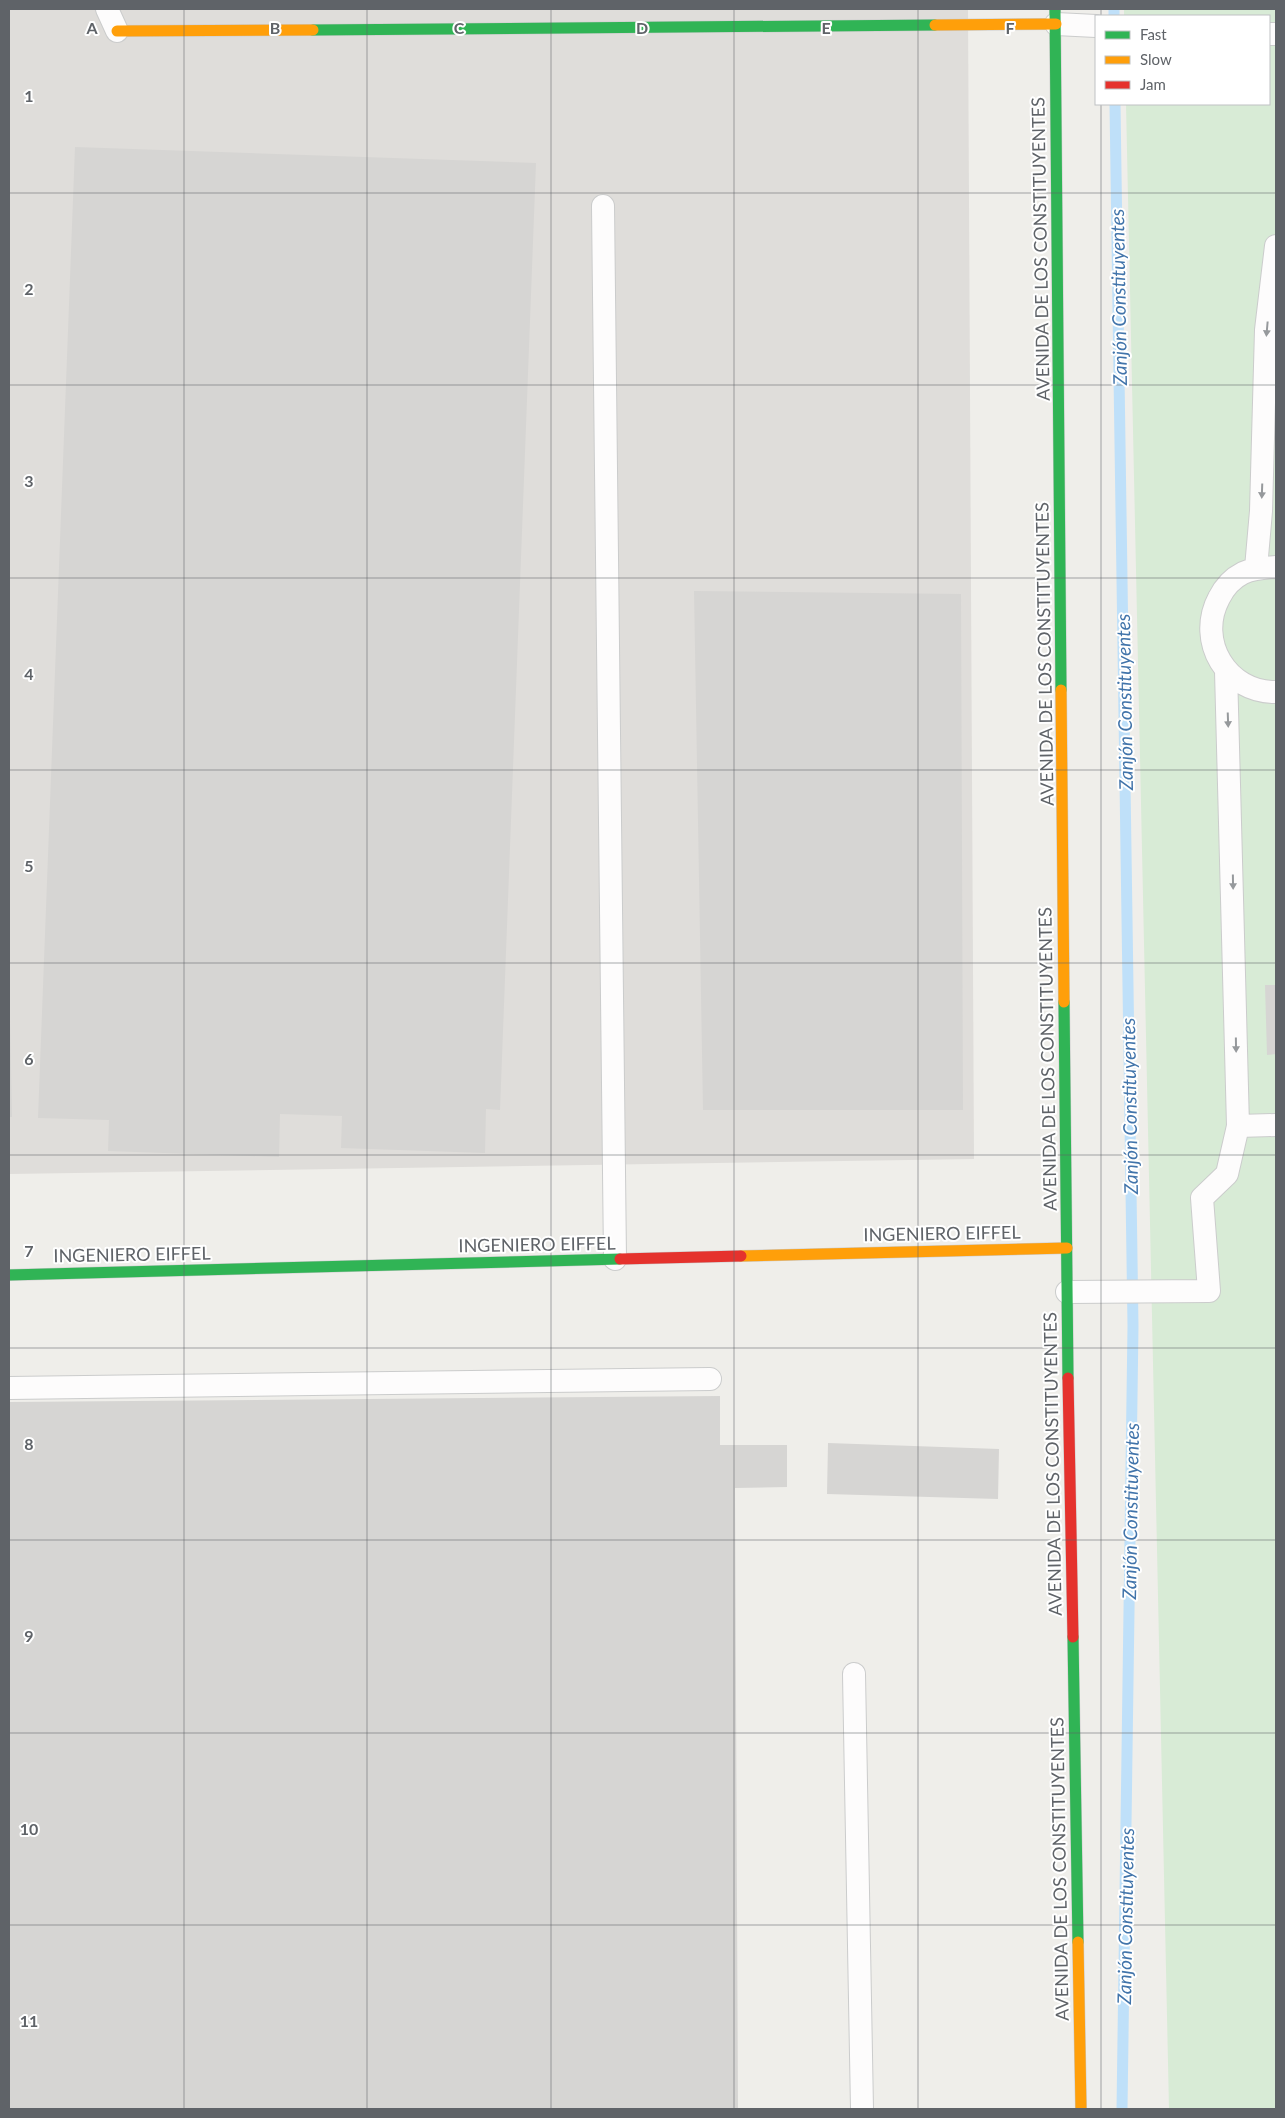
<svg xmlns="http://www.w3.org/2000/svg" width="1285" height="2118" viewBox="0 0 1285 2118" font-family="Lato,sans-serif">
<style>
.industrial{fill:#dfddda}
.green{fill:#d8ebd6}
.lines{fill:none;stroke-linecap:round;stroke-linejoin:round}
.stream{stroke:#bfe0f9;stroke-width:11}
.building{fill:#d6d5d3}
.lane-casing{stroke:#cbcccc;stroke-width:24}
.fast-casing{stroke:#cacacb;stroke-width:12}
.slow-casing{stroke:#cacacb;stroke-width:12}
.jam-casing{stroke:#cacacb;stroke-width:12}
.lane{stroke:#fdfcfc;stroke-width:22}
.fast{stroke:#30b455;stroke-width:11}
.slow{stroke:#ff9f0a;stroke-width:11}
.jam{stroke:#e5322d;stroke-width:11}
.oneway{fill:#96999c}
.grid{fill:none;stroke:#5f6368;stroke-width:1;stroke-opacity:0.55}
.labels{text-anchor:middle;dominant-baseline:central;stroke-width:4;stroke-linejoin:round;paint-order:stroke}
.street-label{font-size:18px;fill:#5f6368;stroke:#fff}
.water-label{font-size:19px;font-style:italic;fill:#4174aa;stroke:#fff}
.grid-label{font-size:16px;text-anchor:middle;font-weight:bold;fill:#5f6368;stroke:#fff;stroke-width:4;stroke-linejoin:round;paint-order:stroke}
</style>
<rect width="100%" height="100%" fill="#efeeea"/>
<path class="industrial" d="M9 9H968L974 1159 9 1174Z"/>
<path class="green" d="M1124 9H1276V2109H1169L1126 104H1269V16H1124Z"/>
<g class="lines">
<path class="stream" d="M1114 9V16
M1115 104 1133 1326 1122 2109"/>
</g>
<path class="building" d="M75 147 536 163 500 1110 486 1109 485 1153 341 1148 342 1116 280 1114 279 1157 108 1151 109 1120 38 1118Z
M694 591 961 594 963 1110H703Z
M9 972 12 1117H9Z
M1265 985H1276V1054L1267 1055Z
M720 1396V1445H787V1487L735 1488 738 2109H9V1402Z
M828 1443 999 1449 998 1499 827 1494Z"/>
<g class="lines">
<defs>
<path id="lane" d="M107 9 117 31
M1056 24 1096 26
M1269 34H1276
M603 206 615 1259
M1276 567C1264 568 1254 568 1243 573 1233 578 1224 588 1219 598 1196 641 1227 693 1276 692
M1256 568 1261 511 1266 330 1276 246
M1238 1126 1276 1125
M1067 1292 1209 1291 1202 1198 1227 1174 1238 1126 1226 671
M9 1388 710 1379
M854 1674 862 2109"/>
<path id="fast" d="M1055 9 1061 690
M313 30 935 25
M1064 1002 1068 1378
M9 1275 620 1259
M1073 1637 1078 1942"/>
<path id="slow" d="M935 25 1056 24
M117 31 313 30
M1061 690 1064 1002
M741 1256 1067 1248
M1078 1942 1081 2109"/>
<path id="jam" d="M620 1259 741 1256
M1068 1378 1073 1637"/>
</defs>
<use href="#lane" class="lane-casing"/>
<use href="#fast" class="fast-casing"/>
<use href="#slow" class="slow-casing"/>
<use href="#jam" class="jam-casing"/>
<use href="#lane" class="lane"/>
<use href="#fast" class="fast"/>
<use href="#slow" class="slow"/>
<use href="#jam" class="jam"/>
</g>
<defs><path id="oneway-solid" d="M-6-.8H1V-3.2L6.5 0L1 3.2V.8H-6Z" transform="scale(1.25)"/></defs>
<g class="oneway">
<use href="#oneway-solid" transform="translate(1267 329) rotate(95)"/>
<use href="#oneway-solid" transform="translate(1262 491) rotate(92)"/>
<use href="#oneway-solid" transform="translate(1228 720) rotate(88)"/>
<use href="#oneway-solid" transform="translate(1233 882) rotate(89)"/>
<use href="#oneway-solid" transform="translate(1236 1045) rotate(89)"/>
</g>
<path class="grid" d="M184 9V2109M367 9V2109M551 9V2109M734 9V2109M918 9V2109M1101 9V16M1101 104V2109M9 193H1276M9 385H1276M9 578H1276M9 770H1276M9 963H1276M9 1155H1276M9 1348H1276M9 1540H1276M9 1733H1276M9 1925H1276"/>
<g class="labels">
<g class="street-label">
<text transform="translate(1040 249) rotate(-91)">AVENIDA DE LOS CONSTITUYENTES</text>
<text transform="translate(1044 654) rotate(-91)">AVENIDA DE LOS CONSTITUYENTES</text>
<text transform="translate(1047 1059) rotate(-91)">AVENIDA DE LOS CONSTITUYENTES</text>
<text transform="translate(942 1233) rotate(-1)">INGENIERO EIFFEL</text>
<text transform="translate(537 1244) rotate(-1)">INGENIERO EIFFEL</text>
<text transform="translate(132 1254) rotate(-1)">INGENIERO EIFFEL</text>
<text transform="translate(1052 1464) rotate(-91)">AVENIDA DE LOS CONSTITUYENTES</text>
<text transform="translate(1059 1869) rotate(-91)">AVENIDA DE LOS CONSTITUYENTES</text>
</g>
<g class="water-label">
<text transform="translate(1118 297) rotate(-91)">Zanjón Constituyentes</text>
<text transform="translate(1124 702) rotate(-91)">Zanjón Constituyentes</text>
<text transform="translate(1129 1106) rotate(-91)">Zanjón Constituyentes</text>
<text transform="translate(1130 1511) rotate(-89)">Zanjón Constituyentes</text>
<text transform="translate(1125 1916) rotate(-89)">Zanjón Constituyentes</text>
</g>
</g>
<g class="grid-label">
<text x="92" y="34">A</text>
<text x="275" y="34">B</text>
<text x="459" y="34">C</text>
<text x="642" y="34">D</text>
<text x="826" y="34">E</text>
<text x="1010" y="34">F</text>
<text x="29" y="102">1</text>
<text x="29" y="295">2</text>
<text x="29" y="487">3</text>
<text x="29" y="680">4</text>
<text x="29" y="872">5</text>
<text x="29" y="1065">6</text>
<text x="29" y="1257">7</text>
<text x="29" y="1450">8</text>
<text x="29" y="1642">9</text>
<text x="29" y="1835">10</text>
<text x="29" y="2027">11</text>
</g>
<rect width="1285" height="2118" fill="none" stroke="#5f6368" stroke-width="20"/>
<rect x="1095" y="15" width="175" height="90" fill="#ffffff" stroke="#bfc1c3"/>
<rect x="1105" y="31" width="25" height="8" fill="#30b455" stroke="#bfc1c3"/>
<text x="1140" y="40" font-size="15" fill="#5f6368">Fast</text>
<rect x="1105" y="56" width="25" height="8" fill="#ff9f0a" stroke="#bfc1c3"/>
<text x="1140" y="65" font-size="15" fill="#5f6368">Slow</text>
<rect x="1105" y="81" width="25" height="8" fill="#e5322d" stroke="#bfc1c3"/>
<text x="1140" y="90" font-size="15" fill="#5f6368">Jam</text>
</svg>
